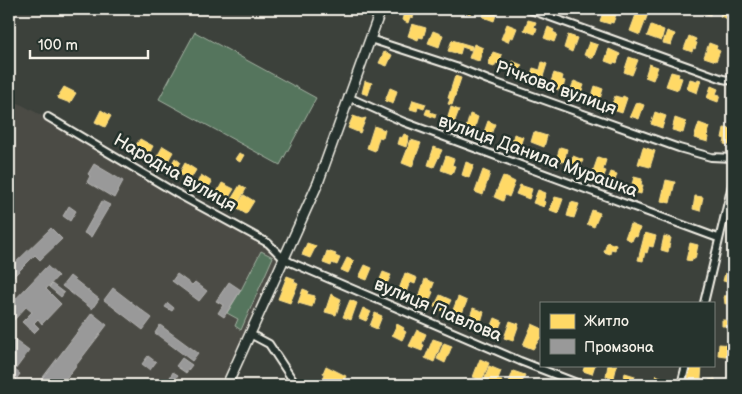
<svg xmlns="http://www.w3.org/2000/svg" width="742" height="394" viewBox="0 0 742 394" font-family="'Balsamiq Sans',sans-serif">
<style>
.built{fill:#4b4b45}
.green{fill:#54745d;stroke:#a4b2a2}
.homes{fill:#ffd966;stroke:#fce08d}
.industry{fill:#999;stroke:#b4b3b1}
.lines{fill:none;stroke-linecap:round;stroke-linejoin:round}
.street-casing{stroke:#f4f1e8;stroke-width:10}
.secondary-casing{stroke:#f4f1e8;stroke-width:12}
.street{stroke:#26332d;stroke-width:6}
.secondary{stroke:#26332d;stroke-width:9}
.labels{text-anchor:middle;dominant-baseline:central;stroke-width:5;stroke-linejoin:round;paint-order:stroke}
.street-label{font-size:18px;fill:#f4f1e8;stroke:#26332d}
</style>
<rect width="100%" height="100%" fill="#3c413b"/>
<filter id="ink" filterUnits="userSpaceOnUse"><feTurbulence type="fractalNoise" baseFrequency=".02" numOctaves="2"/><feDisplacementMap in="SourceGraphic" scale="10" xChannelSelector="R" yChannelSelector="G"/><feConvolveMatrix kernelMatrix="1 2 1 2 8 2 1 2 1" color-interpolation-filters="sRGB"/></filter>
<g filter="url(#ink)">
<path class="built" d="M9 98 71 131 267 244 279 256 223 385H9Z"/>
<path class="green" d="M195 32 316 98 280 165 159 99Z
M261 251 273 257 241 330 235 326 238 319 227 313 241 290Z"/>
<path class="homes" d="M405 9 415 10 413 18 410 17 408 23 402 20Z
M463 9H472L470 14 462 11Z
M485 9H498L494 21 483 17Z
M604 9H614L617 12 613 23 610 22V24L600 21Z
M638 9 649 11 640 35 630 31Z
M699 9H712L710 15 699 12Z
M722 9H731L728 19 720 16Z
M528 20 536 22 534 27 537 28 535 34 524 30Z
M412 24 426 28 423 38 419 37 418 40 408 36Z
M507 24 517 28 513 38 510 37 508 42 501 39Z
M651 25 664 30 661 41 647 36Z
M548 27 554 30 553 32 557 34 554 42 544 38Z
M433 31 443 35 439 47 428 43Z
M667 31 675 34 671 45 663 43Z
M568 35 577 38 572 52 564 48Z
M689 36 696 39 695 42 697 43 695 49 693 48 692 52 684 49Z
M452 40 472 46 471 50 462 47 460 54 448 51Z
M589 42 598 45 593 58 584 55Z
M709 43 717 46 716 49 720 51 716 61 704 57Z
M474 44 483 48 479 61 469 58Z
M609 49 620 54 617 63 614 62 613 64 605 61Z
M384 52 392 55 387 66 379 63Z
M493 52 502 55 499 64 496 63 494 67 488 65Z
M629 57 638 60 632 75 624 72Z
M512 61 522 65 519 76 508 72Z
M542 62 547 64 541 83 529 80 533 68 540 70Z
M649 64 658 67 653 80 645 77Z
M671 72 679 74 678 77 682 78 678 90 666 86Z
M554 73 563 76 562 80 565 81 563 88 560 87 559 90 549 87Z
M455 76 461 78 452 105 448 104 450 99 448 98Z
M690 79 697 81 698 79 701 80 697 93 687 89Z
M365 81 372 83 368 95 362 93Z
M574 81 584 85 581 93 579 92 577 97 569 94Z
M595 86 603 89 598 105 590 102Z
M711 86 718 89 716 94 720 95 718 102 707 98Z
M64 87 76 93 70 103 57 98Z
M390 88 397 91 393 104 385 101Z
M615 96 622 98 623 96 627 98 622 113 610 109Z
M413 100 426 104 424 109 418 107 417 111 410 109Z
M636 102 644 105 639 119 630 116Z
M451 107 459 110 454 123 447 120Z
M427 109 431 110 430 112 436 114 435 118 425 114Z
M101 110 111 116 105 127 95 122Z
M655 112 666 116 662 128 651 124Z
M470 114 478 117 474 130 466 128Z
M353 116 362 119 366 118 360 133 348 128Z
M675 118 686 122 683 133 672 130Z
M488 121 495 124 490 137 483 135Z
M699 123 710 127 707 136 709 137 708 142 694 138Z
M374 126 385 130 383 138 379 137 375 151 367 148Z
M724 128 733 129V146L724 144 725 139 722 138Z
M534 132 547 136 544 147 531 142Z
M404 134 409 136 406 147 398 144 400 137 402 138Z
M514 134 523 137 519 149 511 146Z
M140 139 153 146 148 156 134 148Z
M411 140 421 143 412 167 402 163Z
M163 146 173 152 164 168 154 162Z
M434 147 442 150 434 167 428 165Z
M560 147 567 149 564 162 556 160Z
M643 147 655 151 650 167 638 164Z
M239 153 244 155 240 162 235 159Z
M446 156 454 159 452 165 455 166 452 174 441 170Z
M573 156 583 160 578 173 569 170Z
M598 157 606 160 603 170 606 171 602 181 591 177Z
M175 158 180 162 174 172 169 169Z
M466 162 474 165 469 178 462 175Z
M185 163 196 170 190 180 179 174Z
M483 170 490 173 483 195 475 192Z
M611 172 617 174 613 187 606 185Z
M201 175 212 182 207 190 197 183Z
M503 176 515 182 509 197 505 195 503 201 494 197Z
M634 177 642 179 641 185H643L641 194 630 191Z
M666 180 675 182 670 203 661 201Z
M222 183 234 189 226 202 215 196Z
M240 185 246 189 236 207 229 203Z
M520 185 532 189 529 199 516 194Z
M538 190 546 193 543 201 546 202 544 207 533 203Z
M244 195 254 201 246 214 236 208Z
M695 196 703 197 700 211 693 209Z
M555 197 563 199 558 213 550 210Z
M571 202 579 204 574 218 567 216Z
M592 210 600 213 594 227 587 224Z
M630 224 640 228 637 237 634 236 632 241 625 238Z
M645 233 656 236 653 247 649 246 647 253 645 252 643 261 638 260Z
M664 236 671 238 668 252 661 250Z
M607 242 616 245 615 250 611 249 610 254 604 252Z
M307 243 316 246 310 258 302 255Z
M690 243 698 245 695 259 692 258V261L686 260Z
M731 250H733V258H729Z
M327 251 336 254 335 256 340 258 337 265 332 263 331 266 323 263Z
M347 258 354 261 348 273 341 270Z
M365 265 372 268 367 280 359 277Z
M383 272 391 275 385 288 378 284Z
M405 273 417 278 415 284 410 282 405 295 398 292Z
M725 273 733 275V283L723 281Z
M287 276 295 279 294 282 298 284 290 303 278 299Z
M425 279 434 283 431 291 433 292 428 304 418 300Z
M303 289 308 291 307 294 315 296 312 307 298 303Z
M331 294 341 299 336 315 325 312Z
M440 295 451 300 445 312 434 307Z
M733 295V306H730V303L725 304 724 296Z
M458 297 467 301 460 318 451 315Z
M350 300 357 303 351 320 343 317Z
M363 308 371 312 366 321 359 318Z
M473 308 484 312 480 325 468 322Z
M375 313 382 316 377 329 370 326Z
M495 318 502 321 497 333 490 330Z
M722 320H732L733 329H727V326H722Z
M510 321 519 324 513 341 504 338Z
M397 324 404 328 403 330 406 332 402 340 392 335Z
M532 324 541 328V337L533 349 523 345Z
M417 330 426 334 422 344 424 345 422 351 409 346Z
M433 339 442 342 434 362 425 358Z
M444 343 452 346 445 363 437 359Z
M719 344 733 345 732 357 718 355Z
M480 359 489 363 482 381 473 377Z
M585 365H595L592 374 583 371Z
M608 365H617L614 378 606 376Z
M692 365H702L701 379H697L696 382 688 381 690 368H691Z
M326 366 346 376 343 383 334 379 332 385H320L325 374 323 373Z
M489 366 501 371 498 379 502 381 500 385H483Z
M513 371 525 375 521 385H508Z
M625 373 635 376 632 385H622Z
M656 375 663 378 662 385H653Z
M715 379 716 385H702L709 383V380Z
M535 381 546 385H533Z"/>
<path class="industry" d="M94 164 123 181 114 198 87 182 90 176 88 174Z
M102 201 110 205 91 237 84 233Z
M69 206 76 211 70 221 63 216Z
M51 228 62 239 40 260 35 255 9 281V269Z
M47 266 58 276 46 289 61 304 42 324 38 319 34 323 39 328 34 333 22 322 32 312 26 307 14 320 9 315V306Z
M177 274 192 285 195 282 207 291 199 301 172 281Z
M70 276 99 299 92 309 62 286Z
M229 282 241 290 224 317 218 313 223 305 216 301Z
M52 284 64 293 61 297 49 287Z
M113 288 152 318 143 330 104 300Z
M168 303 174 308 172 311 165 307Z
M92 313 107 325 61 385H37Z
M160 325 198 353 192 361 155 333Z
M9 336 29 351 15 370 20 374 12 385H9Z
M148 356 156 362 150 370 142 364Z
M182 358 192 365 186 373 176 366Z
M173 372 178 375 171 385 167 383Z"/>
<g class="lines">
<defs>
<path id="street" d="M528 9 723 79 733 81
M370 39 456 67 488 80 679 148 711 157 733 158
M348 97 404 122 718 238
M48 117 176 193 268 243 284 259 290 262 520 361 582 385
M704 303 733 181
M250 334 269 344 296 385
M681 385 686 365"/>
<path id="secondary" d="M227 385 318 183 381 9"/>
</defs>
<use href="#street" class="street-casing"/>
<use href="#secondary" class="secondary-casing"/>
<use href="#street" class="street"/>
<use href="#secondary" class="secondary"/>
</g>
</g>
<g class="labels">
<g class="street-label">
<text transform="translate(556 88) rotate(20)">Річкова вулиця</text>
<text transform="translate(538 156) rotate(20)">вулиця Данила Мурашка</text>
<text transform="translate(175 173) rotate(30)">Народна вулиця</text>
<text transform="translate(438 310) rotate(23)">вулиця Павлова</text>
</g>
</g>
<rect width="742" height="394" fill="none" stroke="#26332d" stroke-width="30"/>
<rect x="15" y="15" width="712" height="364" fill="none" stroke="#f4f1e8" stroke-width="2" filter="url(#ink)"/>
<rect x="540" y="302" width="175" height="65" fill="#26332d" stroke="#787f78"/>
<rect x="550" y="314" width="25" height="15" fill="#ffd966" stroke="#787f78"/>
<text x="584" y="326" font-size="15" fill="#f4f1e8">Житло</text>
<rect x="550" y="339" width="25" height="15" fill="#999999" stroke="#787f78"/>
<text x="584" y="352" font-size="15" fill="#f4f1e8">Промзона</text>
<path d="M30 50v8h118v-8" fill="none" stroke="#f4f1e8" stroke-width="2.5"/>
<text x="38" y="50" font-size="15" fill="#f4f1e8" stroke="#26332d" stroke-width="4" paint-order="stroke">100 m</text>
</svg>
